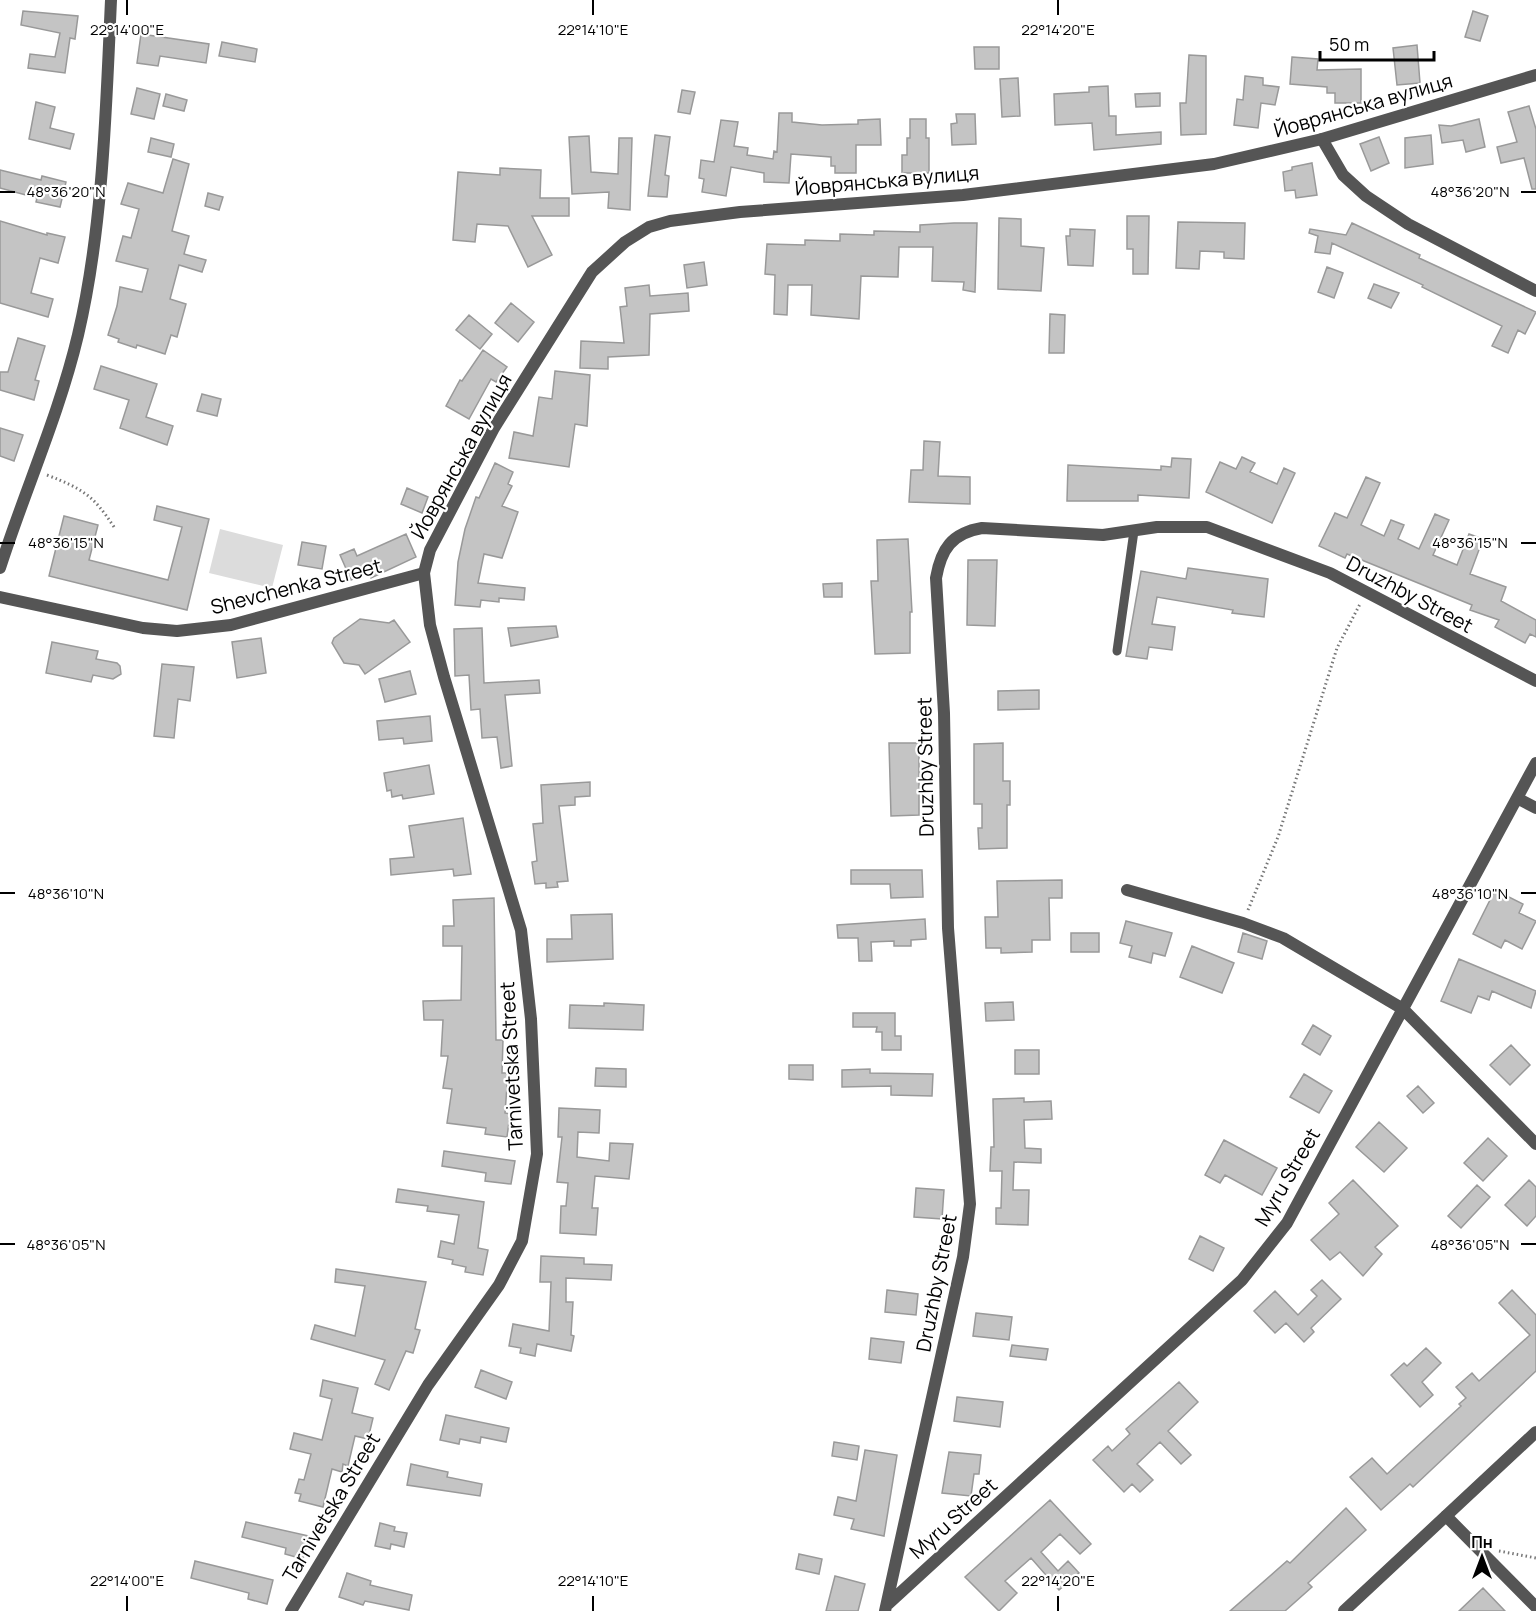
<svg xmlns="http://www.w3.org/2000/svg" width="1536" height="1611" viewBox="0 0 1536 1611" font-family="Manrope,sans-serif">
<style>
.green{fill:#dcdcdc}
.building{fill:#c4c4c4;stroke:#999;stroke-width:1.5}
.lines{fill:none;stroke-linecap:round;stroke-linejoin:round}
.path{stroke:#777;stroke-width:3;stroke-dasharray:1.5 3;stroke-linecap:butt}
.service{stroke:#555;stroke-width:9}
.minor{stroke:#555;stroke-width:12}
.tertiary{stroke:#555;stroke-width:12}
.ticks{fill:none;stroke:#000;stroke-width:2}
.labels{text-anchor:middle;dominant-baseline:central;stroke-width:4.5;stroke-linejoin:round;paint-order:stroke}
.street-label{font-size:20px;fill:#000;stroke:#fff}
.ticks-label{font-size:15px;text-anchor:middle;fill:#000;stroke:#fff;stroke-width:4.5;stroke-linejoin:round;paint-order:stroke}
</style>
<rect width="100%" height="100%" fill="#fff"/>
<path class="green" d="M220 529 283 545 272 588 209 573Z"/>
<path class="building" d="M23 11 78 16 75 39 70 38 65 73 28 68 30 54 55 57 60 33 21 25Z
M1473 11 1488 16 1480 41 1465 37Z
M141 34 209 44 206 63 160 56 158 66 137 63Z
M222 42 257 49 255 62 219 56Z
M1417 45 1420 83 1397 85 1393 48Z
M974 47H999V69H975Z
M1189 55 1206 56V134L1181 135 1180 103H1186Z
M1292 57 1318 59 1317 70 1361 69V103H1335V93H1327V87L1290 84Z
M1245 76 1263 78V85L1279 87 1275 105 1261 103 1258 128 1234 125 1237 99 1243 100Z
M1018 78 1020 116 1002 117 1000 79Z
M1108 86 1109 116H1116V135L1161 132V144L1094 150 1092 123 1055 125 1054 94 1089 92V87Z
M137 88 160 94 154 119 131 114Z
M682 90 695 92 690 114 678 112Z
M1160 93V106L1136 107 1135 94Z
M166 94 187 100 184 111 163 106Z
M36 102 55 107 50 128 74 134 70 149 29 139Z
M1529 106 1536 129V189H1532L1524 158 1501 163 1497 147 1517 142 1508 112Z
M779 113H792V122L822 125 858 124V120L880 119 881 145H856V173H835V166H831V157L791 154 789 183 764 182V173L731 167 726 196 702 192 704 179 699 178 701 160 714 162 721 120 738 122 734 146 748 148 747 155 773 159 774 151 777 152Z
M956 114H975L976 144 952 145 951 124 957 123Z
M910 119H926V138H929V173H902V155H907V138H910Z
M1479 119 1485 147 1466 152 1463 140 1442 143 1439 125 1451 126Z
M655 135 670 137 665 175 669 176 667 197 648 196Z
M1431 135 1433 164 1405 168V138Z
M589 136 591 172 618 174 619 138H632L630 210 608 208 609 192 572 194 569 137Z
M1379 137 1389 163 1371 171 1360 144Z
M151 138 174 144 171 157 148 152Z
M173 159 189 164 172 231 189 236 184 254 206 260 202 272 179 265 170 299 186 304 177 337 171 335 165 354 137 345 136 348 118 342 119 339 108 335 117 306 120 287 142 292 148 269 116 261 123 236 131 238 139 209 121 204 128 183 163 193Z
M1312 163 1317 195 1296 198 1295 190 1285 191 1283 172 1292 170V167Z
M500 168 541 170 540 198H569V216H532L552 255 528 267 508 226 477 224 475 242 453 240 458 172 500 175Z
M0 170 41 180 42 176 66 182 60 207 36 202 37 198 0 188Z
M208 193 223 197 219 210 205 206Z
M1127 216H1149L1148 274H1133V249H1127Z
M999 218 1021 219V246L1044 248 1041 291 998 289Z
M0 221 47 235V233L65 237 58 263 40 258 31 293 53 299 48 317 0 303Z
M1178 222 1245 223 1244 259 1224 258V252L1200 251 1199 269 1176 268Z
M954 223H977L975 292 963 290 964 282 932 281 933 247H899L898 277 861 276 859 319 811 315 812 285H788L787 315 774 314 775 275 765 274 767 244 805 245V240L840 241V234L874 235V231L920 232V225Z
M1352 223 1420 255 1419 258 1536 312 1525 334 1518 330 1508 353 1492 346 1502 326 1422 287 1423 285 1332 243 1330 254 1315 252 1318 236 1309 233 1310 229 1346 235Z
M1070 229 1095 230 1093 266 1068 265 1066 236H1070Z
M704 262 707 285 687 288 684 265Z
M1327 267 1343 273 1334 298 1318 292Z
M1374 284 1399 293 1391 308 1368 298Z
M649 285 650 296 688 293 689 311 650 314 649 355 608 357V369L580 368 581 341 624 343 620 307 627 306 625 288Z
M511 303 534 322 518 342 495 323Z
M1050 314 1065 315 1064 353H1049Z
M469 315 492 334 480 349 456 330Z
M18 338 45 346 35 380 39 381 34 400 0 390V372H8Z
M483 350 507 367 496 382 491 379 469 419 446 406 460 380 462 381Z
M101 366 157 384 146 417 173 426 167 445 120 428 129 400 94 389Z
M555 371 590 375 587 426 575 424 569 467 509 458 514 432 533 436 539 397 552 399Z
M202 394 221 399 217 416 197 411Z
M0 428 23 435 14 461 0 456Z
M924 441 940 442 938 476 970 477V504L909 502 911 470H923Z
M1242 457 1255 463 1250 472 1277 484 1284 468 1295 473 1272 523 1206 492 1220 462 1236 469Z
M1172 458 1191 459 1189 498 1138 495V501H1067L1068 465 1161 470V466L1171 467Z
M495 463 513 472 508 484 512 486 502 506 518 512 502 558 484 554 478 583 525 588 524 600 499 598V602L481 600 480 607 455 605 458 562 465 529 476 497 479 498Z
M1366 477 1380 483 1361 525 1384 536 1391 520 1404 525 1398 539 1419 549 1435 514 1449 520 1433 555 1457 565 1469 534 1483 539 1470 574 1506 587 1501 601 1536 620V637L1530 634 1525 643 1495 627 1499 620 1470 610 1472 605 1347 554 1345 558 1319 546 1335 513 1347 518Z
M407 488 428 497 422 513 401 504Z
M157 506 209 519 187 610 49 576 64 516 98 525 89 560 168 580 182 527 154 520Z
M406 534 416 557 371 578 369 572 351 580 340 555 354 549 357 556Z
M908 539 912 612H910V653L875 654 871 581H878L877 540Z
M302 542 326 546 322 569 298 565Z
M968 560H997L995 626 967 625Z
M1188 568 1268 579 1264 617 1232 613 1233 610 1157 597 1152 624 1175 627 1172 650 1149 647 1147 659 1126 656 1141 571 1186 579Z
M842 583V597H824L823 584Z
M360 619 389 623 394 620 410 642 365 674 359 665 344 663 332 643 334 638Z
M556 626 558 637 511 646 508 628Z
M482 628 484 683 539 680 540 693 505 695 512 766 501 768 497 737 482 738 480 709 471 710 469 675 455 676 454 629Z
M261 638 266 673 237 678 232 642Z
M52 642 98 651 96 659 117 663 120 666 121 674 113 679 93 675 91 682 46 673Z
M162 664 194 667 190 701 178 699 174 738 154 736Z
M410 671 416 694 385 702 379 679Z
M1039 690V709L998 710V691Z
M430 716 432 741 404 744 403 738 379 740 377 721Z
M889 743H919V815L891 816Z
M1003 743V781H1010V805H1007V848L979 849 978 828H982V804H974V744Z
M429 765 434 794 403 799 402 795 392 797 391 790 387 791 384 773Z
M590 782V796L575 797V805L559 806 568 881 557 882 558 887 546 888V883L535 884 532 862 537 861 533 824 543 823 541 785Z
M463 818 471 874 454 876 453 869 391 875 390 859 414 857 409 826Z
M851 870H922L923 897 891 898 890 884H851Z
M1062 880V898H1049L1050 940H1032V952L1001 953V948H986L985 917H998L997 881Z
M1495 890 1523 904 1519 913 1536 921 1522 949 1505 940 1501 948 1473 934Z
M494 898 496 1040H503L502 1073H508L505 1113 510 1114 507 1137 485 1134 486 1128 447 1123 452 1089 443 1088 448 1056H441L443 1020H424L423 1001 461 1000 462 946H443V926H454L453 900Z
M612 914 613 959 547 962V939H572L571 915Z
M925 919 926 939 911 940V946H894V941L871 942 872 961H859L858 938H838L837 925Z
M1126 921 1172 933 1165 956 1153 953 1151 963 1129 957 1132 946 1120 943Z
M1071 933H1099V952H1071Z
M1243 933 1267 941 1262 959 1238 952Z
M1192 946 1234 963 1222 993 1180 977Z
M1459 959 1536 991 1531 1008 1492 991 1489 1000 1478 996 1471 1013 1441 1001Z
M1013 1002 1014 1020 986 1021 985 1003Z
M604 1003 644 1005 643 1030 569 1028 570 1005 604 1006Z
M853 1013H895V1036H901V1050H882V1032H876L877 1027H853Z
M1313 1025 1331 1036 1320 1055 1302 1044Z
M1511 1045 1530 1065 1510 1085 1490 1065Z
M1015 1050H1039V1074H1015Z
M789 1065H813V1080L789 1079Z
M596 1068 626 1069V1087L595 1086Z
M870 1069V1073L933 1074 932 1096 891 1095V1086L842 1087V1070Z
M1304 1074 1332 1091 1319 1113 1290 1097Z
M1418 1086 1434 1103 1423 1113 1407 1096Z
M1024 1098V1102L1051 1101 1052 1119 1024 1120 1025 1148 1041 1149V1163L1014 1162 1013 1190H1029L1028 1225 996 1224V1208H1001L1002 1171H990L991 1147H994L993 1099Z
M559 1108 600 1110 599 1133 578 1132 577 1157 609 1161 610 1143 633 1144 629 1179 595 1176 592 1208H598L596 1235 560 1233 561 1206H566L568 1183 557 1182 562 1137H558Z
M1379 1122 1407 1148 1384 1172 1356 1147Z
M1488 1138 1507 1156 1483 1181 1464 1163Z
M1224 1140 1277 1168 1262 1195 1225 1175 1220 1183 1205 1175Z
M444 1151 515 1161 511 1184 485 1181 486 1173 442 1166Z
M1353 1180 1398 1226 1375 1247 1382 1254 1363 1276 1340 1252 1330 1260 1311 1240 1339 1214 1329 1203Z
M1529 1180 1536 1187V1216L1527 1226 1505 1205Z
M1477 1185 1490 1197 1461 1228 1448 1216Z
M916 1188 944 1190 942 1219 914 1217Z
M398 1189 484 1202 478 1248 488 1250 483 1275 465 1272 466 1267 452 1264 453 1260 438 1257 441 1241 454 1244 459 1215 427 1211 428 1206 396 1202Z
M1200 1236 1224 1248 1213 1271 1189 1259Z
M541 1256 584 1258V1264L612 1265 611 1280 566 1278V1302H573L571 1335 574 1336 571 1351 537 1344 535 1356 520 1353 521 1348 509 1346 513 1324 549 1331 551 1282H540Z
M336 1269 426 1282 415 1329 420 1330 413 1353 406 1351 389 1390 375 1384 385 1360 311 1339 315 1325 355 1336 365 1286 335 1282Z
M1322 1280 1341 1299 1311 1328 1314 1332 1304 1342 1286 1323 1275 1333 1254 1311 1275 1291 1298 1315 1317 1296 1311 1290Z
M887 1290 918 1294 916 1315 885 1312Z
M1512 1290 1536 1315V1371L1413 1487 1410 1484 1381 1510 1350 1477 1372 1458 1387 1474 1461 1406 1459 1404 1466 1398 1456 1387 1472 1373 1479 1381 1530 1335 1499 1303Z
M976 1313 1012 1317 1009 1340 973 1336Z
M871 1338 904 1342 901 1363 869 1359Z
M1012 1345 1048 1349 1046 1360 1010 1356Z
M1426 1348 1441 1363 1422 1382 1433 1395 1420 1407 1391 1375 1404 1363 1407 1366Z
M481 1370 512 1382 506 1399 475 1387Z
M323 1380 358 1388 352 1413 373 1418 368 1439 355 1436 348 1466 343 1464 342 1472 332 1469 323 1507 299 1501 301 1494 295 1493 299 1479 304 1480 311 1454 290 1449 294 1433 322 1440 332 1399 320 1396Z
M1179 1382 1198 1402 1168 1431 1191 1455 1181 1464 1160 1442 1137 1464 1153 1480 1140 1492 1132 1484 1124 1492 1093 1460 1108 1446 1112 1451 1130 1434 1126 1429Z
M957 1397 1003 1402 1000 1427 954 1421Z
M446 1415 509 1428 506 1442 481 1437 480 1443 460 1439 459 1444 440 1440Z
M834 1442 859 1446 857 1460 832 1456Z
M865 1450 897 1455 884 1536 851 1529 854 1519 834 1515 838 1497 856 1501Z
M949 1452 981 1455 979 1474H974L971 1496 942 1493Z
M411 1464 448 1472 447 1477 482 1484 480 1496 407 1485Z
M1050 1500 1091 1544 1080 1554 1060 1534 1041 1552 1058 1571 1068 1561 1079 1573 1059 1590 1031 1558 1005 1581 1017 1593 999 1611 965 1577Z
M1346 1508 1366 1530 1308 1583 1312 1587 1285 1611H1230L1287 1561 1290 1563Z
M246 1522 309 1536 303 1559 285 1554 286 1548 242 1537Z
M380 1523 395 1527 394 1531 407 1533 404 1547 391 1544 390 1549 375 1546Z
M799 1554 822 1559 819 1574 796 1569Z
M195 1561 273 1580 267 1604 248 1599 249 1593 191 1578Z
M347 1573 371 1581 370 1585 412 1595 409 1610 365 1601 363 1605 339 1597Z
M835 1576 865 1584 858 1611H826Z
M1483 1588 1505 1611H1459Z"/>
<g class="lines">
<path class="path" d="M47 475C83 489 93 495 114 527
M1248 910 1278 837 1337 648 1360 604
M1499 1551 1536 1558"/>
<path class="service" d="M1117 651 1134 531"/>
<path class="minor" d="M1322 139 1343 175 1366 196 1408 224 1536 291
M0 568C25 490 59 415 78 335 103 229 106 109 111 0
M0 597 143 628 177 631 231 625 424 573
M1517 798 1536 808
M1127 890 1243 923 1283 938 1403 1009 1536 1144
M1446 1516 1536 1607
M888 1604 1242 1280 1287 1223 1536 763
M885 1611 963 1257 970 1204 948 928 944 713 936 578C941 549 952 533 982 528L1103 535 1157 527H1207L1330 573 1536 681"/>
<path class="tertiary" d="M291 1611 428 1385 499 1285 522 1241 537 1154 531 1019 521 930 444 677 430 625 424 573 430 550 494 428 592 272 625 242 649 227 670 221 740 212 963 195 1214 164 1322 139 1536 75
M1344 1611 1536 1432"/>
</g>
<path class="ticks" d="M127 0V15M593 0V15M1058 0V15M0 192H15M1521 192H1536M0 543H15M1521 543H1536M0 893H15M1521 893H1536M0 1244H15M1521 1244H1536M127 1596V1611M593 1596V1611M1058 1596V1611"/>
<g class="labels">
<g class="street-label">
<text transform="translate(1363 105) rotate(-16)">Йоврянська вулиця</text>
<text transform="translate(887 180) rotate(-5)">Йоврянська вулиця</text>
<text transform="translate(461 456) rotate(-61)">Йоврянська вулиця</text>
<text transform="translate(296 586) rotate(-14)">Shevchenka Street</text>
<text transform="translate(1410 594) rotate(28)">Druzhby Street</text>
<text transform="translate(925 767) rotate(-91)">Druzhby Street</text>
<text transform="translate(511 1066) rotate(-93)">Tarnivetska Street</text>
<text transform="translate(1287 1177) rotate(-60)">Myru Street</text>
<text transform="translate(936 1283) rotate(-79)">Druzhby Street</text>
<text transform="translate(331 1507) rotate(-59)">Tarnivetska Street</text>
<text transform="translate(953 1518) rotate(-42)">Myru Street</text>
</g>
</g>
<g class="ticks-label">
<text x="127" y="35">22°14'00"E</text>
<text x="593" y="35">22°14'10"E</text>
<text x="1058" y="35">22°14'20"E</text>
<text x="66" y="197">48°36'20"N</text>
<text x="1470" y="197">48°36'20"N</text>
<text x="66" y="548">48°36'15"N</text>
<text x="1470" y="548">48°36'15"N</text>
<text x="66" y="899">48°36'10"N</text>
<text x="1470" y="899">48°36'10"N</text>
<text x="66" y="1250">48°36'05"N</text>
<text x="1470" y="1250">48°36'05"N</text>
<text x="127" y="1586">22°14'00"E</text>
<text x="593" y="1586">22°14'10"E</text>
<text x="1058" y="1586">22°14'20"E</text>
</g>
<g transform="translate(1482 1557)" stroke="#ffffff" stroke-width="4.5" paint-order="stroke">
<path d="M0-4.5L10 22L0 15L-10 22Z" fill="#000000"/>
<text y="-9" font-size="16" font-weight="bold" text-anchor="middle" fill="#000000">Пн</text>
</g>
<path d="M1320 51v9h114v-9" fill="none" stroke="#000000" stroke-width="3"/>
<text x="1329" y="51" font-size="18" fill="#000000" stroke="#ffffff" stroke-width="4.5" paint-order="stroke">50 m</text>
</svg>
